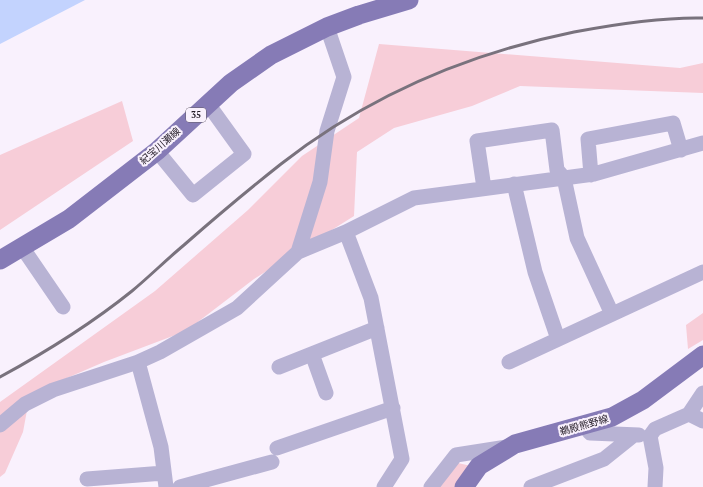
<svg xmlns="http://www.w3.org/2000/svg" width="703" height="487" viewBox="0 0 703 487" font-family="'PT Serif','Noto Sans JP',serif">
<style>
.green{fill:#f7cdd8}
.water{fill:#c3d3fe}
.lines{fill:none;stroke-linecap:round;stroke-linejoin:round}
.minor{stroke:#b8b3d4;stroke-width:15}
.major{stroke:#867bb6;stroke-width:19}
.rail{stroke:#79727d;stroke-width:3}
.labels{text-anchor:middle;dominant-baseline:central;stroke-width:4;stroke-linejoin:round;paint-order:stroke}
.shield{fill:#f9f1fd;stroke:#635c67;stroke-width:1}
.shield-label{font-size:9px;font-weight:bold;fill:#231c27}
.street-label{font-size:10px;fill:#231c27;stroke:#f9f1fd}
</style>
<rect width="100%" height="100%" fill="#f9f1fd"/>
<path class="green" d="M379 44 680 68 703 63V93L520 86 472 106 394 128 357 152 354 216 254 279 186 331 104 362 30 394 23 432 5 473 0 477V402L155 291 248 210 302 156 359 118Z
M122 101 133 141 0 230V155Z
M703 313V340L688 349 686 325Z
M458 463 471 466 456 487H434Z"/>
<path class="water" d="M0 0H85L0 44Z"/>
<g class="lines">
<path class="minor" d="M157 151 193 195 244 154 208 104
M591 175 588 139 673 123 681 150
M514 184 535 272 558 339
M484 188 477 141 552 130 557 170 564 178 577 238 612 314
M22 247 63 307
M298 252 320 182 327 131 344 77 327 27
M312 354 326 393
M138 362 161 447 166 487
M509 362 703 272
M279 367 377 328
M689 414 703 421
M0 425 25 404 53 390 138 362 160 352 237 308 298 252 346 232
M584 425 590 433 639 435
M277 448 393 408
M87 479 164 473
M180 487 272 462
M384 487 402 459 371 298 346 232 414 198 594 174 703 143
M431 487 456 455 507 447
M531 487 604 459 634 435
M655 487 656 468 650 436 655 429 689 414 703 393"/>
<path class="major" d="M0 260 69 219 157 151 231 83 271 55 327 27 359 15 409 0
M464 487 479 466 515 444 612 417 643 400 703 355"/>
<path class="rail" d="M0 377C46 352 91 324 132 291 150 276 166 260 184 245 216 217 248 190 281 164 368 96 466 54 574 32 616 24 660 17 703 18"/>
</g>
<g class="labels">
<rect class="shield" x="186" y="108" width="20" height="14" rx="3"/>
<g class="shield-label">
<text x="196" y="115">35</text>
</g>
<g class="street-label">
<text transform="translate(160 146) rotate(-41)">紀宝川瀬線</text>
<text transform="translate(584 425) rotate(-16)">鵜殿熊野線</text>
</g>
</g>
</svg>
